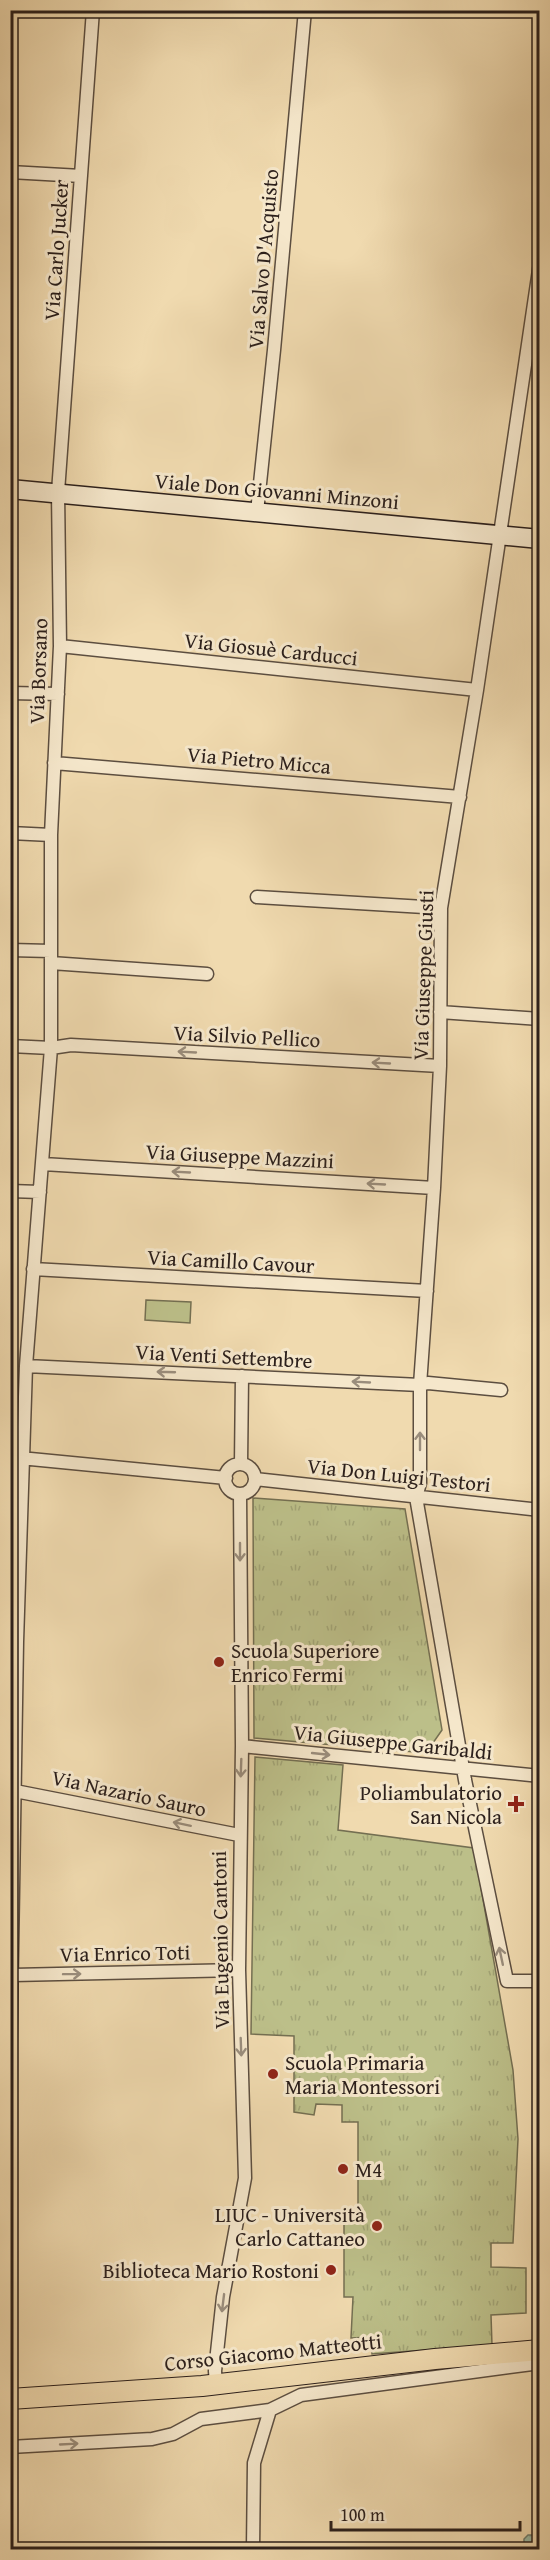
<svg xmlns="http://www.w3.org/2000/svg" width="550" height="2560" viewBox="0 0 550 2560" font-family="'Gentium Book Plus',serif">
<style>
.grass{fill:url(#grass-tufts);stroke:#746f52;stroke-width:1.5}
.pitch{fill:#bcbf89;stroke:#746f52;stroke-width:1.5}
.water{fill:url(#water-ripples);stroke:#6e7d6e;stroke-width:1.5}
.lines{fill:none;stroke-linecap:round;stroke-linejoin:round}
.street-casing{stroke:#5c4e40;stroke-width:15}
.secondary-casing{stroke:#2b1f1b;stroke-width:21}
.primary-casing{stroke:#2b1f1b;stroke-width:22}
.street{stroke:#f5e7cb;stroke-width:12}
.secondary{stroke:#f5e7cb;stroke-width:18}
.primary{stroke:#f0daaf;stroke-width:20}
.oneway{stroke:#9a8d7c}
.poi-dot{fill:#8f2418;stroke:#f5e7cb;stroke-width:2}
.labels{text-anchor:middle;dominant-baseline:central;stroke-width:6;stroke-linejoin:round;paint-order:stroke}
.street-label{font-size:21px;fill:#2b1f1b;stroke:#f5e7cb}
.poi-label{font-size:21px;fill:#2b1f1b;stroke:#f5e7cb;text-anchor:start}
</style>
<defs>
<pattern id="grass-tufts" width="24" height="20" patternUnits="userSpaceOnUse" patternTransform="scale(1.5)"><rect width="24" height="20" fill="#bcbf89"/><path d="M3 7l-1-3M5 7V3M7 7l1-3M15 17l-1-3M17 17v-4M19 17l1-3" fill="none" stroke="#a2a476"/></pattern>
<pattern id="water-ripples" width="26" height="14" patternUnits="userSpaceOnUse" patternTransform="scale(1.5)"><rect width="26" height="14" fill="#9bbba6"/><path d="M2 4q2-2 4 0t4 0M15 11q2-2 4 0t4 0" fill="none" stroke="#86a08e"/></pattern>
</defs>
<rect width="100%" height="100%" fill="#f0daaf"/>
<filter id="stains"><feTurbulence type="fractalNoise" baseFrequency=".00333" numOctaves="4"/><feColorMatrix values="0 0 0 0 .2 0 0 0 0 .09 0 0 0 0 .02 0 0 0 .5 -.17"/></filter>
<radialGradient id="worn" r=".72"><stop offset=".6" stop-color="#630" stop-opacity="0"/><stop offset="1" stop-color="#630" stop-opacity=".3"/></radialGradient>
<path class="grass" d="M253 1498 405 1509 442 1730 426 1753 254 1738Z
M255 1757 343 1765 338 1830 474 1848 513 2070 518 2139 513 2243H491V2267L526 2268V2313L491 2315 492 2345 372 2354 370 2337 351 2338 353 2297H344V2217H358V2122H342V2105L316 2104 314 2115 294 2112V2036L251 2034Z"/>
<path class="pitch" d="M146 1300 191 1302 190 1323 145 1320Z"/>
<path class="water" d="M528 2535H539V2549H524V2539Z"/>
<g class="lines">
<defs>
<path id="street" d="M10 172 81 176
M540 263 477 690 441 908 440 1066 434 1188 420 1385V1483L416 1497 465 1780 507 1981H540
M257 512 274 350 305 10
M60 646 477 690
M10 693 58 694
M54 763 460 797
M10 833 51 835
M257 897 441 908
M10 950 51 951
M51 963 207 974
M440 1012 540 1019
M10 1046 51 1048 71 1045 440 1066
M43 1164 434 1188
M10 1191 40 1192
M33 1269 427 1291
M26 1366 420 1385 428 1383 501 1390
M10 1457 226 1478
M241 1464 242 1376
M225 1479a15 15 0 1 1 30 0a15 15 0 1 1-30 0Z
M255 1479 540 1510
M242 1746 540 1776
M10 1790 239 1835
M13 1975 239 1970
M10 2073 17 1642 26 1366 51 1048V835L60 646 58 492 93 10
M216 2384 215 2371 223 2297 245 2178 239 1970 242 1746 240 1494
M10 2447 152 2439 173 2434 201 2419 270 2410 301 2395 540 2363
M253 2550 254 2463 270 2410"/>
<path id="secondary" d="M10 489 540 539"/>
<path id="primary" d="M10 2399 202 2386 435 2359 540 2350"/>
</defs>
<use href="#street" class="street-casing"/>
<use href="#secondary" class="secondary-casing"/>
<use href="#primary" class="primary-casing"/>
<use href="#street" class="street"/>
<use href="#secondary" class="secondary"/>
<use href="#primary" class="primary"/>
</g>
<defs><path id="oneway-shaft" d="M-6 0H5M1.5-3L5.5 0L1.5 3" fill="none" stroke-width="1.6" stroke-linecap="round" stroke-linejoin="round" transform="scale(1.5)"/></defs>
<g class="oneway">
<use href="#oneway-shaft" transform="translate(187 1052) rotate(-177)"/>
<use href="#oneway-shaft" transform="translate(381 1063) rotate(-177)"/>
<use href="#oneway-shaft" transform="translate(181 1172) rotate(-177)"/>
<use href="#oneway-shaft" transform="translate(376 1184) rotate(-177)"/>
<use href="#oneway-shaft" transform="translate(166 1372) rotate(-178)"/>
<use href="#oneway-shaft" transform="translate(361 1382) rotate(-177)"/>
<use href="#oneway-shaft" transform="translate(420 1441) rotate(-90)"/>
<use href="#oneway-shaft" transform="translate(240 1552) rotate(90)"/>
<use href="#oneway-shaft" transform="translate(321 1754) rotate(6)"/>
<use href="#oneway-shaft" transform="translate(241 1768) rotate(92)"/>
<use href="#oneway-shaft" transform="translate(182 1824) rotate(-168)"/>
<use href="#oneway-shaft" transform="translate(501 1956) rotate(-102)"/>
<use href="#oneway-shaft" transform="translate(72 1974) rotate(-1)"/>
<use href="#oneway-shaft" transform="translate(241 2047) rotate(88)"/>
<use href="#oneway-shaft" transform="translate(223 2303) rotate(97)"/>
<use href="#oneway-shaft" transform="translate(69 2444) rotate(-3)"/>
</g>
<g class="poi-dot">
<circle cx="219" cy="1662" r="6"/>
<path d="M513 1795h6v6h6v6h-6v6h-6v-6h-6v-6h6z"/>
<circle cx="273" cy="2074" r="6"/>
<circle cx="343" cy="2169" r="6"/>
<circle cx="377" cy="2226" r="6"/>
<circle cx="331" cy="2270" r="6"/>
</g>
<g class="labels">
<g class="street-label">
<text transform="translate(56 250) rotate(-86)">Via Carlo Jucker</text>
<text transform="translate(263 259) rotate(-85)">Via Salvo D'Acquisto</text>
<text transform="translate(277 491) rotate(5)">Viale Don Giovanni Minzoni</text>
<text transform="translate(271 649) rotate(6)">Via Giosuè Carducci</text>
<text transform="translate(38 671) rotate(-88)">Via Borsano</text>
<text transform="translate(259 760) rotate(5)">Via Pietro Micca</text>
<text transform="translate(423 975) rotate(-88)">Via Giuseppe Giusti</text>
<text transform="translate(247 1036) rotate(3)">Via Silvio Pellico</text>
<text transform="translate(240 1156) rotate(3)">Via Giuseppe Mazzini</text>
<text transform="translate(231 1261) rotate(3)">Via Camillo Cavour</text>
<text transform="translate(224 1356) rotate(3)">Via Venti Settembre</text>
<text transform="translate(399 1475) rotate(6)">Via Don Luigi Testori</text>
<text transform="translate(393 1742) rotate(6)">Via Giuseppe Garibaldi</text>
<text transform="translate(129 1793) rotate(12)">Via Nazario Sauro</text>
<text transform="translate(220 1940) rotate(-91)">Via Eugenio Cantoni</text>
<text transform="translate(125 1953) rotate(-1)">Via Enrico Toti</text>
<text transform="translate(273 2352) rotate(-6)">Corso Giacomo Matteotti</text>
</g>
<g class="poi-label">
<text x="231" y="1650">Scuola Superiore<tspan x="231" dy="24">Enrico Fermi</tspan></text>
<text x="502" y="1792" text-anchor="end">Poliambulatorio<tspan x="502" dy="24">San Nicola</tspan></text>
<text x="285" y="2062">Scuola Primaria<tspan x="285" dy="24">Maria Montessori</tspan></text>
<text x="355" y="2169">M4</text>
<text x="365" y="2214" text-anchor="end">LIUC - Università<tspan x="365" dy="24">Carlo Cattaneo</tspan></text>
<text x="319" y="2270" text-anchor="end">Biblioteca Mario Rostoni</text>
</g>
</g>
<rect width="550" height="2560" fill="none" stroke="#f0daaf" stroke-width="36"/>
<rect x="12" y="12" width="526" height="2536" fill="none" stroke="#2b1f1b" stroke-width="3"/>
<rect x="18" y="18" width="514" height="2524" fill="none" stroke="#2b1f1b" stroke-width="1.5"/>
<path d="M331 2521v9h189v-9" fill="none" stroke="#2b1f1b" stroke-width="3"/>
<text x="340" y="2521" font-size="18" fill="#2b1f1b" stroke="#f5e7cb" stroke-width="4.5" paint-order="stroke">100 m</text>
<rect width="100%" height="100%" filter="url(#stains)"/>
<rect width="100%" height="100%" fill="url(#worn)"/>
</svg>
